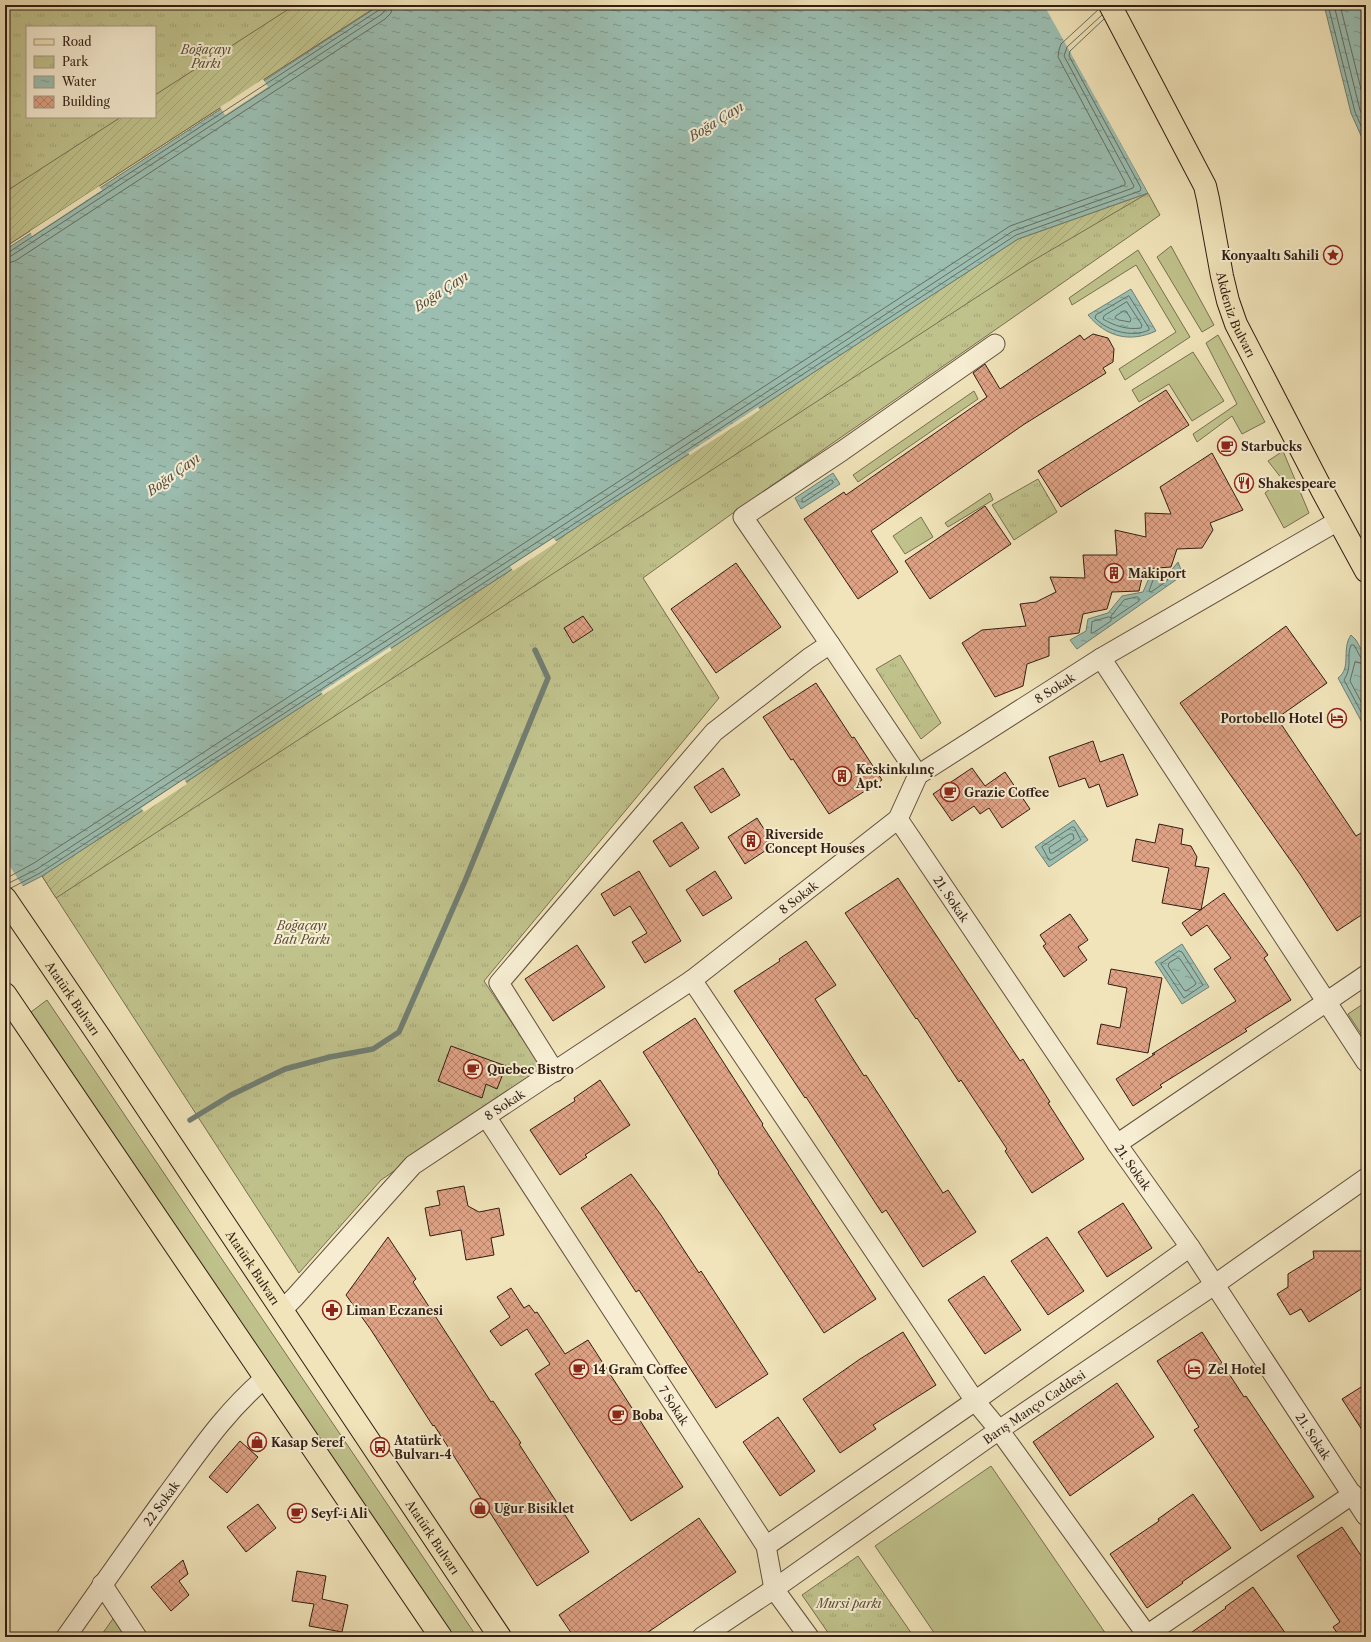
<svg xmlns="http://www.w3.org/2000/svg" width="1371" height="1642" viewBox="0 0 1371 1642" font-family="'Libre Caslon Text',serif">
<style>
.grass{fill:#c0c28c;stroke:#797050}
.park{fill:url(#park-tufts);stroke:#797050;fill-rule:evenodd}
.garden{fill:url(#garden-furrows);stroke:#797050}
.water{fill:url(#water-ripples);stroke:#717e72}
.pier{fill:#f1e4ba}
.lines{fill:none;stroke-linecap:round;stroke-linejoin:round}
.shore{stroke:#666e62;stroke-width:1}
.stream{stroke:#717e72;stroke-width:5.5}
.building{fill:url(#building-cross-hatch);stroke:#321e13}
.minor-casing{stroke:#62503d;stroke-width:21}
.major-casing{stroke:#321e13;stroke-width:24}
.minor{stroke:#f6edd2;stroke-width:19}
.major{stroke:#f1e4ba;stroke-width:22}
.labels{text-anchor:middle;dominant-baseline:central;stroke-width:4;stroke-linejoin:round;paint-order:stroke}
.park-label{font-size:12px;font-style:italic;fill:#5d4f37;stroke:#f6edd2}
.poi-label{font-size:12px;font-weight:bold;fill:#321e13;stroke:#f6edd2;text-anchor:start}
.street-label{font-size:12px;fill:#321e13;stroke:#f6edd2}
.water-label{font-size:13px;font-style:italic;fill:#524e42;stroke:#f6edd2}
</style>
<defs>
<pattern id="park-tufts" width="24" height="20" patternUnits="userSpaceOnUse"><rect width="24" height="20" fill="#c0c28c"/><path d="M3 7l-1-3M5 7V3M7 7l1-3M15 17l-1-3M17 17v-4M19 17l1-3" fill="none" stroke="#a5a678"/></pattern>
<pattern id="garden-furrows" width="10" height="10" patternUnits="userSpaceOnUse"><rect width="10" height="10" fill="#c0c28c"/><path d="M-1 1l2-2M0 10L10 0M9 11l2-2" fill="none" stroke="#a5a678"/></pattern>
<pattern id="water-ripples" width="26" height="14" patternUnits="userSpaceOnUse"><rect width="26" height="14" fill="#9bbeb1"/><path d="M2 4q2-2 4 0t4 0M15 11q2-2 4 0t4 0" fill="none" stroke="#7f9a8f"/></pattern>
<pattern id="building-cross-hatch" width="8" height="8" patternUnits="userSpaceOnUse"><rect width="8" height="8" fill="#dfa285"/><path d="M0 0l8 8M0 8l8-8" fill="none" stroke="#b5836c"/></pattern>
</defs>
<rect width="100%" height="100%" fill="#f1e4ba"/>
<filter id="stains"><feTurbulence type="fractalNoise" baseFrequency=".005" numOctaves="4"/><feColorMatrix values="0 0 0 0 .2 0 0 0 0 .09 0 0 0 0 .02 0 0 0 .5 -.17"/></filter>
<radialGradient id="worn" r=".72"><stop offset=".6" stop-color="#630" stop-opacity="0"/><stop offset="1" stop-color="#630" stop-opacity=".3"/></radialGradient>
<path class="grass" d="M1171 246 1214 325 1202 332 1157 257Z
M1138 250 1190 337 1125 380 1119 369 1176 332 1136 265 1072 305 1069 298Z
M1218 335 1265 422 1242 434 1232 416 1197 442 1193 434 1237 404 1206 343Z
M1193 352 1224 401 1192 421 1169 384 1139 402 1132 390Z
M974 391 978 399 858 482 853 475Z
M1283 451 1309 513 1284 528 1265 493 1282 479 1268 461Z
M990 493 993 500 948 527 945 523Z
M921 517 933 537 905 554 893 536Z
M47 1000 477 1637H453L31 1012Z
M1366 1002V1041L1348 1014Z
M991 1466 1108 1637H937L875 1546Z
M117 1613 132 1637H100Z"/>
<path class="park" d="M5 5H379L5 247ZM27 27H155V117H27Z
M1148 193 1160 215 751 500 643 578 719 698 484 981 542 1068 381 1180 299 1273 42 876 1018 239Z
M1038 479 1057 512 1014 540 992 505Z
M900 655 941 723 921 739 876 669Z
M858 1556 914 1637H831L802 1595Z"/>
<path class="garden" d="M295 5H379L5 247V192L121 117H155V95Z
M1148 193 1029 263 56 898 42 876 1018 239Z"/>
<path class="water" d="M380 5H1125L1073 54 1148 193 1018 239 42 876 5 895V250Z
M1324 5H1366V147L1351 113Z
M1131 289 1156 331C1130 343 1106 337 1088 315Z
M833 473 840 484 801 509 795 498Z
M1178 562 1183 575 1077 649 1070 640 1086 631 1088 619 1108 613 1122 596 1143 592 1150 576 1170 572Z
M1351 635 1356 640 1366 658V730L1338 678C1352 668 1341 649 1351 635Z
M1074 820 1088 840 1049 867 1035 847Z
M1182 944 1209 987 1182 1004 1155 962Z"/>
<path class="pier" d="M1044 5H1127L1075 55 1150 192 1149 194Z
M263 79 268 87 225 115 220 107Z
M99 186 102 190 32 236 30 231Z
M758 407 760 410 690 455 688 453Z
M553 538 557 542 513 571 510 566Z
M390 647 392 650 323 695 321 692Z
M184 779 187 784 144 812 141 808Z
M5 859 24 888 5 897Z"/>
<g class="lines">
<path class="shore" d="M1328 5 1355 112 1366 137
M1334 5 1360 110 1366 124
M1340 5 1366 109
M5 253 9 252 379 10 381 5
M5 258 11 256 382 14 385 10 386 5
M5 264 15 261 385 19 391 13 392 5
M1129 296 1149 328V330C1132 338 1107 331 1095 318L1096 315Z
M1127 302 1142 325 1141 328C1127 330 1115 326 1103 319L1104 316Z
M1124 311H1126L1131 319 1130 322 1119 320 1115 318 1116 316Z
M831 480 833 481V483L804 502H802V499Z
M1166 577 1168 578 1167 581 1151 592 1149 591 1153 580Z
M1137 597 1139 598V601L1114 618H1111V616L1124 600Z
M1109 617 1111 618V621L1093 633H1091L1092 622Z
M1366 659 1361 658 1354 645H1351C1346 657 1353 666 1344 680L1366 721
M1366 664 1355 662 1350 681 1366 711
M1072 827H1074L1081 840 1051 860H1049L1042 847Z
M1070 834H1073L1074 839 1053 853H1050L1049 848Z
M5 879 34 863 1010 226 1125 185V182L1058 57 1059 50 1061 44 1099 9
M5 885 37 869 1013 231 1133 188 1134 186 1064 56 1067 47 1102 15
M11 888 40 873 1016 235 1140 191 1141 188 1069 56 1070 51 1104 19
M1179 951 1182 952 1203 985 1184 998 1161 964Z
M1178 958 1180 959 1196 983 1195 985 1186 991 1184 990 1168 966 1169 963Z"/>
<path class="stream" d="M190 1120 231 1095 285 1069 330 1057 373 1049 399 1032 465 881 548 678 535 650"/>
</g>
<path class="building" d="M1093 334 1108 338 1114 349 1113 362 1103 368 1106 373 1023 425 871 531 898 572 858 599 804 519 844 492 846 495 987 397 973 373 985 364 1000 389 1080 335 1084 340Z
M1166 390 1189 425 1061 507 1038 471Z
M1212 453 1243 510 1210 523 1213 530 1202 548 1177 549 1171 567 1144 569 1139 591 1112 592 1107 609 1083 614 1079 633 1049 637V656L1027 664 1023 686 995 697 962 643 982 630 1026 626 1020 604 1036 602 1056 592 1050 577 1085 578 1083 555H1117L1115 530 1146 537 1145 513 1171 514 1160 487Z
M985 506 1011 544 930 599 905 561Z
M736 563 781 627 716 673 671 609Z
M583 616 593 630 573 643 564 628Z
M1286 626 1327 683 1277 718 1356 836 1366 830V912L1337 931 1300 874 1180 703Z
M816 683 852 738 854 737 882 780 829 814 793 759 791 760 763 717Z
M1093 741 1100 762 1123 754 1138 795 1107 807 1099 784 1089 788 1085 778 1059 787 1049 757Z
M723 768 740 795 711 813 694 787Z
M972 768 985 786 1005 772 1030 809 1002 828 989 808 980 814 974 806 952 821 933 794Z
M757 818 774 845 745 864 728 837Z
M682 822 699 848 670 867 653 841Z
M1159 824 1183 829 1181 844 1191 846 1197 857 1195 866 1209 868 1201 910 1162 903 1169 868 1132 861 1136 839 1155 843Z
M639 871 681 941 645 963 632 942 647 933 630 906 614 916 601 894Z
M715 871 732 898 703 916 686 890Z
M898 878 1020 1061 1023 1059 1050 1102 1048 1103 1084 1159 1032 1193 1005 1151 1007 1149 961 1080 959 1082 917 1018 916 1019 845 913Z
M1224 893 1268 955 1264 958 1291 1000 1245 1029 1247 1031 1160 1085 1162 1087 1133 1106 1116 1079 1155 1054H1152L1236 1001 1214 969 1231 958 1207 925 1191 936 1182 923Z
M1070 914 1088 940 1078 947 1087 960 1064 977 1043 946 1046 944 1040 935Z
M806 941 836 985 815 999 864 1076 866 1075 943 1193 948 1190 976 1232 923 1267 886 1210 882 1213 806 1097 805 1098 734 991 780 961 779 959Z
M577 945 605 987 553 1021 525 979Z
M1111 969 1162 978 1148 1053 1097 1044 1101 1024 1120 1028 1127 988 1108 984Z
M695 1018 763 1124 762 1125 876 1299 824 1333 718 1173 719 1172 643 1052Z
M451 1046 506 1066 497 1089 486 1084 482 1098 438 1081Z
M600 1080 630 1125 585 1155 587 1157 560 1175 530 1130 575 1101 574 1098Z
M631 1174 661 1215 699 1273 701 1271 768 1374 716 1408 639 1290 636 1292 581 1208Z
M464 1186 468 1206 479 1212 499 1208 504 1235 491 1238 494 1255 466 1260 461 1230 430 1236 425 1208 440 1205 437 1191Z
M1123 1203 1152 1248 1107 1277 1078 1232Z
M388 1237 416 1279 413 1282 491 1402 493 1401 521 1443 519 1444 589 1552 537 1586 434 1425 433 1426 371 1330 346 1295Z
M1047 1237 1084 1291 1048 1315 1011 1261Z
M1313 1251H1366V1286L1309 1322 1301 1309 1290 1315 1277 1294 1288 1287V1274L1314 1258Z
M984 1276 1021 1330 985 1354 948 1300Z
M511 1288 524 1308 529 1305 535 1313 537 1312 565 1354 588 1340 683 1487 631 1521 535 1374 550 1364 527 1329 501 1346 490 1331 510 1317 497 1297Z
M903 1332 936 1385 873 1425 876 1429 840 1453 803 1399 860 1359Z
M1202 1332 1244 1397 1246 1396 1314 1497 1261 1531 1194 1430 1199 1427 1157 1361Z
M1117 1383 1154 1437 1070 1496 1033 1442Z
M1366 1384V1436L1342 1399Z
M778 1417 815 1471 780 1496 743 1442Z
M240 1441 258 1457 227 1493 209 1477Z
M1193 1494 1231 1548 1182 1582 1183 1583 1147 1608 1110 1554 1159 1521 1158 1519Z
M258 1504 276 1528 246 1552 227 1527Z
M699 1518 736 1572 641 1637H574L559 1615Z
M1342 1527 1366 1563V1637H1340L1333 1627 1340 1622 1297 1556Z
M183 1560 188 1574 179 1581 189 1595 171 1611 151 1587Z
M297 1571 326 1576 322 1599 348 1605 342 1632 309 1626 314 1604 292 1601Z
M1253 1587 1288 1637H1185L1226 1608 1225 1607Z"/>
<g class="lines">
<defs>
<g id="minor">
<path d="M1101 658 1366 1062"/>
<path d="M918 775 830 644 743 517 842 451 995 344"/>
<path id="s1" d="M898 819 1117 1144 1190 1247 1366 1516"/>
<path d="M692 980 975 1401 999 1430 1147 1635"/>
<path d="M555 1072 499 983 714 732 809 658 830 644"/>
<path id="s2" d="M487 1118 766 1546 774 1589 809 1637"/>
<path d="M1117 1144 1366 975"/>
<path id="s3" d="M282 1310 295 1297 413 1165 692 980 898 819 918 775 1101 658 1338 521"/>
<path d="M766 1546 975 1401 1190 1247"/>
<path d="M102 1584 137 1637"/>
<path id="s4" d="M66 1637C99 1590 132 1543 166 1496 198 1453 224 1413 265 1378"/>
<path id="s5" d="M702 1637 774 1589 999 1430 1214 1285 1366 1178"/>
<path d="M1144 1637 1353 1494"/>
</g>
<g id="major">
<path id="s6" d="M1110 5 1205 186 1208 199 1222 276 1228 301 1236 324 1323 492 1366 571"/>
<path id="s7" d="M5 898 101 1039 500 1637"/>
<path d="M5 994 441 1637"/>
</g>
</defs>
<use href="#minor" class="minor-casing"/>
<use href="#major" class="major-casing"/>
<use href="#minor" class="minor"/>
<use href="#major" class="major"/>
</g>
<defs>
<symbol id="sight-ring" viewBox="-11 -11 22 22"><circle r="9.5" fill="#f6edd2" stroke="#8f2418" stroke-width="1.5"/><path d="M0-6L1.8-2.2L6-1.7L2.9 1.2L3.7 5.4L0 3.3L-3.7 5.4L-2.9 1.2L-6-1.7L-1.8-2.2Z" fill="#8f2418"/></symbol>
<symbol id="cafe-ring" viewBox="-11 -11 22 22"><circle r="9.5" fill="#f6edd2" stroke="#8f2418" stroke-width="1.5"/><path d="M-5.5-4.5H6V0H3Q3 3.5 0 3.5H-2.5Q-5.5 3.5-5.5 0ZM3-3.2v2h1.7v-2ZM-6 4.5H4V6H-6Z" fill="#8f2418"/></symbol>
<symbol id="restaurant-ring" viewBox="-11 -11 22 22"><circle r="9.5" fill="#f6edd2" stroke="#8f2418" stroke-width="1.5"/><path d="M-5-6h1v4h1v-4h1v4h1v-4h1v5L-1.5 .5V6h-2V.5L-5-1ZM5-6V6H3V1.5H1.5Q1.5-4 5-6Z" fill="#8f2418"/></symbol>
<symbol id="building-ring" viewBox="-11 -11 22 22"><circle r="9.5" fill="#f6edd2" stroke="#8f2418" stroke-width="1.5"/><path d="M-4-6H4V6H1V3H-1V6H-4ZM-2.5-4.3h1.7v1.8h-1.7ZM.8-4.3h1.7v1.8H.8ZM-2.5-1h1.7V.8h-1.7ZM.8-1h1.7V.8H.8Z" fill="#8f2418"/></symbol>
<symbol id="hotel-ring" viewBox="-11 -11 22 22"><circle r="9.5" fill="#f6edd2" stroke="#8f2418" stroke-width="1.5"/><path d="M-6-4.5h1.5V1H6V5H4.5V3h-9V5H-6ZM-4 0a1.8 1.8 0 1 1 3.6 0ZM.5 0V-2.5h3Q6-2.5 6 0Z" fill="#8f2418"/></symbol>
<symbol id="pharmacy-ring" viewBox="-11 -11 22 22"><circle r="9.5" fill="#f6edd2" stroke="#8f2418" stroke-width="1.5"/><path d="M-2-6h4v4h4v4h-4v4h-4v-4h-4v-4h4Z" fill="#8f2418"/></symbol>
<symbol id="shop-ring" viewBox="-11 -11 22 22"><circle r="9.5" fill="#f6edd2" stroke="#8f2418" stroke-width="1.5"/><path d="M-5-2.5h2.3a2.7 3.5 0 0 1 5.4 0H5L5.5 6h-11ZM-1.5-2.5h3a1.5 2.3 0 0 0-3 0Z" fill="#8f2418"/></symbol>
<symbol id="bus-ring" viewBox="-11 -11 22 22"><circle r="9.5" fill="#f6edd2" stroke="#8f2418" stroke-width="1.5"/><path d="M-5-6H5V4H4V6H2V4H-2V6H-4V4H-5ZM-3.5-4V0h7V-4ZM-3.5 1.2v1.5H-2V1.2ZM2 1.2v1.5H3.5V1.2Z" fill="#8f2418"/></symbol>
</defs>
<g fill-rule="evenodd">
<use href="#sight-ring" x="1322" y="244" width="22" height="22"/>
<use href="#cafe-ring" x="1216" y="435" width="22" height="22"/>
<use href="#restaurant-ring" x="1233" y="472" width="22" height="22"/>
<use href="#building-ring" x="1103" y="562" width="22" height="22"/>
<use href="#hotel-ring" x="1326" y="707" width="22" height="22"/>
<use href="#building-ring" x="831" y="765" width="22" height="22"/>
<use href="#cafe-ring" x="939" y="781" width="22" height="22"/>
<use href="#building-ring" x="740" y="830" width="22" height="22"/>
<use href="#cafe-ring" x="462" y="1058" width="22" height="22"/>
<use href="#pharmacy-ring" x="321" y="1299" width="22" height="22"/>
<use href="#cafe-ring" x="568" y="1358" width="22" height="22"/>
<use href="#hotel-ring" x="1183" y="1358" width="22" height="22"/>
<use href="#cafe-ring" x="607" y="1404" width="22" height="22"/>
<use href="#shop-ring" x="246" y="1431" width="22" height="22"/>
<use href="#bus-ring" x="369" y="1436" width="22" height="22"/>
<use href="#shop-ring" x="469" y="1497" width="22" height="22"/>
<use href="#cafe-ring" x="286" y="1502" width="22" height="22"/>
</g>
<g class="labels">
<g class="park-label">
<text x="206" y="49">Boğaçayı<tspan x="206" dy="14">Parkı</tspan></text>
<text x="302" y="925">Boğaçayı<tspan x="302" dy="14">Batı Parkı</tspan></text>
<text x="849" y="1603">Mursi parkı</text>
</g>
<g class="poi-label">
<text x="1319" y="255" text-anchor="end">Konyaaltı Sahili</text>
<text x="1241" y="446">Starbucks</text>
<text x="1258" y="483">Shakespeare</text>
<text x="1128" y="573">Makiport</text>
<text x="1323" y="718" text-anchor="end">Portobello Hotel</text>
<text x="856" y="769">Keskinkılınç<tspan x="856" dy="14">Apt.</tspan></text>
<text x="964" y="792">Grazie Coffee</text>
<text x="765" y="834">Riverside<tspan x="765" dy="14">Concept Houses</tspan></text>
<text x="487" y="1069">Quebec Bistro</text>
<text x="346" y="1310">Liman Eczanesi</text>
<text x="593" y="1369">14 Gram Coffee</text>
<text x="1208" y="1369">Zel Hotel</text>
<text x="632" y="1415">Boba</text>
<text x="394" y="1440">Atatürk<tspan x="394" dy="14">Bulvarı-4</tspan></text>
<text x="271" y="1442">Kasap Seref</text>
<text x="494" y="1508">Uğur Bisiklet</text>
<text x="311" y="1513">Seyf-i Ali</text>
</g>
<g class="street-label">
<text stroke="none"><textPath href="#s6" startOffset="337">Akdeniz Bulvarı</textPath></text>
<text stroke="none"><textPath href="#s3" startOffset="1002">8 Sokak</textPath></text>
<text stroke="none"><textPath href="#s3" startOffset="665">8 Sokak</textPath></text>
<text stroke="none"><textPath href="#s1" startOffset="96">21. Sokak</textPath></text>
<text stroke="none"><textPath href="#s7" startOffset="121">Atatürk Bulvarı</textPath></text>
<text stroke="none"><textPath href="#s3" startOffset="305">8 Sokak</textPath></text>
<text stroke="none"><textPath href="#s1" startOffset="420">21. Sokak</textPath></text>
<text stroke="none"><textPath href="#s7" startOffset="445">Atatürk Bulvarı</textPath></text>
<text stroke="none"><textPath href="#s2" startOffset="343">7 Sokak</textPath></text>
<text stroke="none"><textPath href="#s5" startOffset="404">Barış Manço Caddesi</textPath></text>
<text stroke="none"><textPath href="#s1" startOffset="744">21. Sokak</textPath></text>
<text stroke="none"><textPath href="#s4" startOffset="164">22 Sokak</textPath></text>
<text stroke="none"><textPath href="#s7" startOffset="769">Atatürk Bulvarı</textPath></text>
</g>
<g class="water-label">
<text transform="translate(716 121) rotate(-32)">Boğa Çayı</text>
<text transform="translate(441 291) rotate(-33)">Boğa Çayı</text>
<text transform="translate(173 474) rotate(-36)">Boğa Çayı</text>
</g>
</g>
<rect width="1371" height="1642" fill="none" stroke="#f1e4ba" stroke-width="20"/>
<rect x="6" y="6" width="1359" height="1630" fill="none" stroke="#321e13" stroke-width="2"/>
<rect x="10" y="10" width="1351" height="1622" fill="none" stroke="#321e13"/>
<rect x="26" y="26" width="130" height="92" fill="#f6edd2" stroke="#a89a86"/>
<rect x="34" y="39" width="20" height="6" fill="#f1e4ba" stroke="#a89a86"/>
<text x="62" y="46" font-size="12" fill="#321e13">Road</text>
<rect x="34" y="56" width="20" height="12" fill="url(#park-tufts)" stroke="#a89a86"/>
<text x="62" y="66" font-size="12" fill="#321e13">Park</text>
<rect x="34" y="76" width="20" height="12" fill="url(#water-ripples)" stroke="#a89a86"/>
<text x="62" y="86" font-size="12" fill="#321e13">Water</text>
<rect x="34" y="96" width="20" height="12" fill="url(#building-cross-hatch)" stroke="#a89a86"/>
<text x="62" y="106" font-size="12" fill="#321e13">Building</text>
<rect width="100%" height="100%" filter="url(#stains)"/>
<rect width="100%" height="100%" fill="url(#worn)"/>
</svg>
